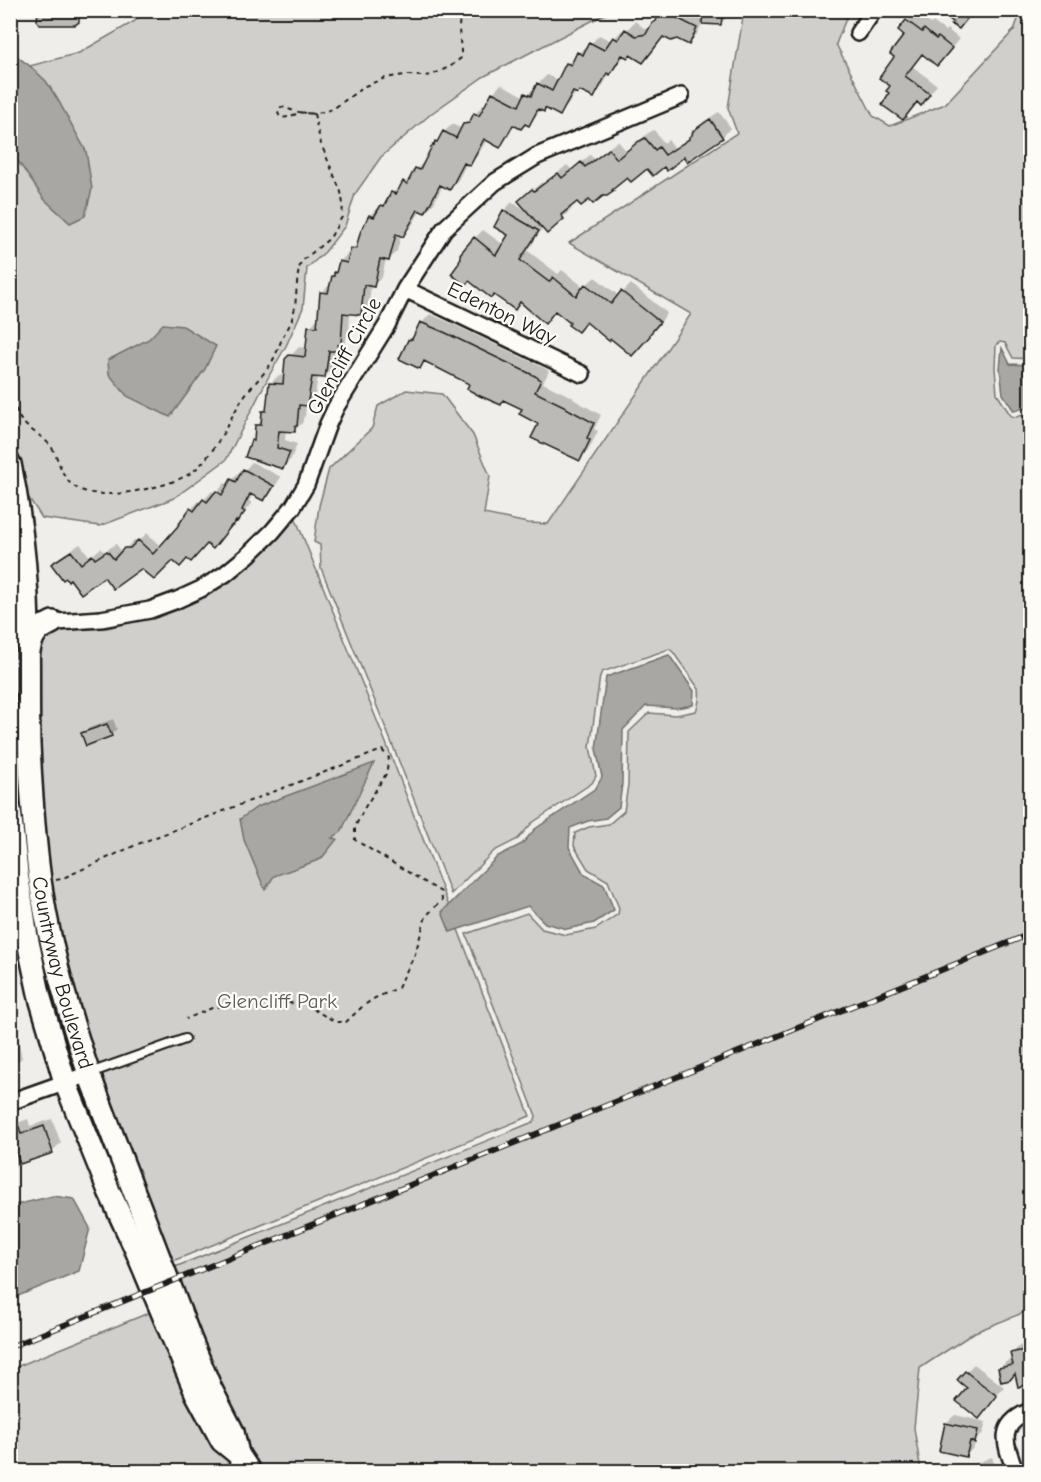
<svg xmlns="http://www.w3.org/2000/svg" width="1041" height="1482" viewBox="0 0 1041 1482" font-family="'Comic Neue',sans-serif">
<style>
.green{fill:#d0cfcc;stroke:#767674;stroke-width:1.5}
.water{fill:#a8a7a3;stroke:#706f6d;stroke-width:1.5}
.shadow{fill:#0003}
.building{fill:#bbbab6;stroke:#1c1c1c;stroke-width:1.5}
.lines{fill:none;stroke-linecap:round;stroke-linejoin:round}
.lane-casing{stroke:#1c1c1c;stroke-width:12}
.street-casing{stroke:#1c1c1c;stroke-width:20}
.secondary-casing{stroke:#1c1c1c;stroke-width:26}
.path{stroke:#1c1c1c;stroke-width:2;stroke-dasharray:4.5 4.5;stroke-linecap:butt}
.lane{stroke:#fdfcf7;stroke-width:8}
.street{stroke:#fdfcf7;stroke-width:15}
.secondary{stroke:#fdfcf7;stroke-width:21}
.rail-casing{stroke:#1c1c1c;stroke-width:6}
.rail{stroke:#fdfcf7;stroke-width:4;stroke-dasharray:11;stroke-linecap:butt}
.labels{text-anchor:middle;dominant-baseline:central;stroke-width:4.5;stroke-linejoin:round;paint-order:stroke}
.street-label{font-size:21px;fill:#1c1c1c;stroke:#fdfcf7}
.park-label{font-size:21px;fill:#5b5b5a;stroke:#fdfcf7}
</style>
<rect width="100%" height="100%" fill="#f0eeea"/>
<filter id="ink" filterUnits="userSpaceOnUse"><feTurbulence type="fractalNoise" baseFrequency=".0167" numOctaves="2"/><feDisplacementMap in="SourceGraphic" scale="12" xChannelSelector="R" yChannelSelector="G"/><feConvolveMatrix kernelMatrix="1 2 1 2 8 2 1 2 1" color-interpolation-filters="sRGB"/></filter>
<g filter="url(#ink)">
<path class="green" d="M144 11H611L483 77 432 113 381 157 355 194 345 226 325 252 307 268 303 308 286 346 270 374 226 460 174 498 100 526 42 518 23 489 11 423 10 52 30 66 79 53 135 21Z
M744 11H849L836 44 873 116 890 126 945 104 1014 30 1021 11H1030V359L1013 358 1005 343 1000 342 996 345 995 368 997 394 1011 416 1016 417 1030 413V1310L975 1332 920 1368 914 1428 921 1471H258L246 1454 170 1269 533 1122 535 1120 536 1116 466 934 527 913 542 929 566 935 596 929 618 914 619 908 608 881 588 869 574 846 575 833 589 827 609 824 624 811 628 785 629 732 649 713 676 715 696 711C699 705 700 695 699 689L673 652 669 649 602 672 600 676 590 747 596 776 592 783 532 823 518 839 494 851 451 894 391 741 321 568 320 545 314 542 319 506 329 469 372 428 378 406 406 390 442 394 473 435 490 476 484 514 528 523 548 524 691 314 569 243 737 133 728 108Z
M295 517 386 743 530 1116 168 1263 85 1042 46 876 38 761V641L56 630 107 628 154 617 187 605 207 595 229 581 273 544Z
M151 1312 242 1472H11V1369Z"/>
<path class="water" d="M11 52 30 66 46 81 58 100 86 151 92 189 85 216 70 223 44 199 11 151Z
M163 324 183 326 216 346 205 369 170 417 127 396 109 374 108 360 149 339Z
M1002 348 1010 364 1030 365V406L1014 411 1003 394 1000 369Z
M669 655 694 691 693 705 676 708 646 706 623 730 622 784 619 807 606 818 588 821 570 828 569 847 584 874 604 885 614 910 594 923 567 929 545 923 528 906 450 932 442 912 498 856 522 844 535 829 596 788 602 777 596 749 606 677Z
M374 763 341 832 332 838 337 839 321 859 274 876 265 890 244 840 240 819 257 807Z
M53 1196 74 1199 90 1228 79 1271 11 1299V1206Z"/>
<path class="shadow" d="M39 10H87V12L75 24Z
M663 10H687L703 19 704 10H729V15L720 24 703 22 697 34 689 43 677 37 664 36 652 53 643 62 630 53 625 54 618 65 610 73 602 87 594 96 580 90 576 92 568 105 559 114 546 107 543 110 541 109 537 115 529 124 515 125 508 137 500 146 487 139 478 155 470 164 467 163 458 180 450 188 443 185 434 203 425 212 421 210 411 227 402 236 401 235 397 251 388 260 386 259 382 277 374 285H371L369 305 361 313 350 312 349 335 346 338V341L337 350H335L333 368 324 376H318L315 395 306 405 305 416 303 418V422L294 431 286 430 285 440 297 444 291 459 283 468 247 456 252 440 256 437 257 426 263 419V412L268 407 271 383 279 375 285 376 287 360 299 347 308 348 310 327 318 318 322 293 330 284 338 271 340 262 348 253 351 254 352 249 360 241 370 216 379 207 381 208 393 193 401 184 403 185 425 160 426 161 434 145 441 138 444 132 452 124 462 129 483 105 485 106 493 93 501 84 525 97 547 75 559 81 567 64 587 45 589 46 599 35 612 41 622 30 625 32 635 21 645 29 651 27Z
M916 12 931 24 933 22 945 31 947 29 959 39 945 56 923 53 912 66 937 85 921 104 918 101 903 118 888 98 892 85 896 57 906 35 900 30Z
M719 112 731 128 722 137 664 164 647 167 628 175 613 190 577 200 569 206 572 209 547 232 543 227 528 251 558 274 562 270 584 287 595 277 619 296 631 284 667 313 658 326 640 345 587 321 572 322 556 310 545 322 521 301 514 308 475 238 483 230 504 245 510 234 504 211 512 202 529 212V193L542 182 544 184 567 165 572 170 590 155 594 159 618 141 627 152 648 133 654 130 664 143 668 140 675 148 693 135 694 131 703 122Z
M430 314 455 325 544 368 549 371 543 383 574 398 573 399 601 415 594 429 598 431 588 451 579 459 524 409 505 399 500 404 471 383 426 361 420 367 410 341 416 335 422 323Z
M252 462 281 477 272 491 264 499 253 494 249 501 252 503 245 511 234 522 213 547 208 543 188 557 173 559 104 575 70 577 53 564 61 556 80 544 90 557 101 548 104 552 116 544 122 552 134 540H140L147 533 161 547 178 528 191 509 199 501 202 502 212 491 215 494 225 483 229 486 232 480 240 471 242 473Z
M113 719 117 729 111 734H83L89 728Z
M14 1020 22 1058 13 1066 10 1067V1021Z
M28 1119 30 1126 52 1119 61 1143 52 1151 10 1168V1126Z
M1030 1344V1383L1019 1385 1016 1372 1000 1368 1007 1361 1013 1360 1012 1354 1019 1346Z
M974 1364 1004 1387 979 1417 969 1388 966 1372Z
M955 1415 986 1422 983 1433 976 1440 974 1447 966 1456 946 1423Z
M992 1457 997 1472H959L962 1469Z"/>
<path class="building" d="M38 10H79V22L75 25H40L37 21Z
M661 10 697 28 689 45 677 39 671 41 663 37 643 63 630 55 628 58 622 55 610 75 607 73 594 98 579 91 578 94 573 92 560 116 545 108 544 112 538 109 529 126 525 124 521 129 513 125 500 148 484 139 470 166 464 163 450 190 440 185 425 213 418 210 403 237 396 234 389 261 380 259 374 287 364 285 361 315 343 313 341 345H338V351H329L325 378 312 377 307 406 299 405 297 426H295V432L279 431 277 448 290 452 283 469 245 457 251 440 254 441 255 425H261L262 411H266L269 383 283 384 285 359 289 355 305 357 308 326 317 327 320 292 328 293 332 276H334V272L336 273 339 261 347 263 351 248 356 249 360 233 369 215 374 217 381 205 384 206 391 192 396 194 403 181 407 184 415 168 420 170 433 144 434 145 435 141 437 142 443 131 456 138 463 124 469 123 474 113 479 116 492 92 519 106 525 93 531 96 537 83 552 91 566 63 571 65 577 52 583 55 589 42 604 50 613 37 618 40 625 29 636 36 646 34 652 23 656 21Z
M703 10H723L721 25 702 24Z
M937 10H974L959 29 951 24 953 22Z
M906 20 922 32 924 29 936 39 938 37 952 48 937 66 922 54 905 76 930 94 921 106 917 102 903 120 882 105 889 93 886 91 890 86 879 78 894 57 890 54 891 52 904 35 898 30Z
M710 119 723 138 687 162 684 157 667 171 664 167 653 176 647 169 631 182 627 178 612 190 614 191 607 196H603L593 204 589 200 581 206 577 202 561 215 564 219 547 234 518 201 532 189 534 191 558 173 562 178 581 162 585 167 609 149 617 159 639 141H640L645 138 655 150 659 147 665 155 689 139V137L692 135 693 131Z
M503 210 539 231 520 260 549 282 553 277 576 296 585 284 611 304 621 291 660 322 650 334V336L632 356 611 339 609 341 586 322 578 332 568 325 570 323 555 311 545 324 520 302 515 310 494 295 491 298 469 281 465 285 451 274 459 263V261L461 258 460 254 474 237 496 255 508 235 494 227Z
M420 322 446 333 535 376 541 380 535 392 566 407V408L594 423 587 438 590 440 580 461 531 438 538 424 519 414 522 409 503 400 501 405 480 396 467 389 469 384 424 361 420 369 399 359 408 340 412 339Z
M243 469 274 486 268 496H267L264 501 250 494 242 510 245 512 237 522 236 521 233 526 232 525 213 549 207 544 191 562 187 559 180 567 173 561 154 580 141 569 113 589 104 577 81 594 70 579 68 581 66 578 63 580 51 564 71 551 81 564 92 555 95 559 107 551 114 559 124 548H130L138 540 153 554 177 527 190 508 194 511 203 499 207 502 216 491 222 495 231 479 236 482Z
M107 724 112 736 86 746 81 733Z
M44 1126 53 1153 20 1164 10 1137V1130L19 1127 21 1134Z
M1024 1350 1030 1384 1018 1387 1015 1374 1010 1380 1001 1382 998 1368 1013 1365 1010 1353Z
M965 1371 997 1396 979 1419 956 1401 967 1388 957 1380Z
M945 1423 978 1430 975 1443 970 1441 966 1457 939 1451Z"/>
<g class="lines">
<defs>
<path id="lane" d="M90 1073 185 1039"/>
<path id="street" d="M858 33 874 10
M405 289 582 374
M43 623 101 619 150 610 177 600 201 589 225 574 247 556 272 532 293 507 306 485 328 424 336 407 387 325 405 289 444 229 495 182 537 156 681 96
M10 638 16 631 28 623
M10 1102 89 1074
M1016 1472C1005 1444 996 1425 1030 1411"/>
<g id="secondary">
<path id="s1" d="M10 464C21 517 27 572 28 626 29 665 28 705 29 744 31 789 34 835 40 880 49 946 68 1011 89 1074L190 1338 211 1389 233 1432 238 1454"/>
<path d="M10 601 17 616 28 623"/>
<path d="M29 651C33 632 37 630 53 622"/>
<path d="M10 810 17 873 27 937 40 998 65 1082 109 1191 136 1250 196 1393 222 1441 238 1454 250 1472"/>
</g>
</defs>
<use href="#lane" class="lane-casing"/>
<use href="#street" class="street-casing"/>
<use href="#secondary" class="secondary-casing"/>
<path class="path" d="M314 114C309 113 304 112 299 113 292 115 288 119 280 117L278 113 281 107C287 108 290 110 295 111 301 113 308 113 314 114
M10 355C15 374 10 394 17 413 24 430 42 433 52 448 60 461 61 478 75 487 88 495 108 495 123 493 145 490 180 483 196 469 217 450 227 424 241 401 249 388 261 378 270 365 276 356 279 346 283 336 285 332 288 329 290 324 299 304 294 283 301 262L330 238 342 217 343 204 341 192 321 144 314 114 333 109 365 86 385 78 397 76 406 75 423 76 432 75 451 66 461 58C462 43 455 25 463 10
M56 880 61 879 138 844 382 750 389 758 386 774 365 807 355 827V840L441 892 442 900 426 916 415 954 398 988 375 998 363 1006 346 1022H336L316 1011 308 1004 246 1001 212 1008 186 1019"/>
<use href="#lane" class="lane"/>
<use href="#street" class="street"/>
<use href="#secondary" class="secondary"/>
<defs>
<path id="rail" d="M10 1347 1030 934"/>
</defs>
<use href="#rail" class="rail-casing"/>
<use href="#rail" class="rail"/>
</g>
</g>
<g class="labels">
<g class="street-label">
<text transform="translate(502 313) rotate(26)">Edenton Way</text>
<text transform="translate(344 356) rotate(-61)">Glencliff Circle</text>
<text stroke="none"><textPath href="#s1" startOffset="513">Countryway Boulevard</textPath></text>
</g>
<g class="park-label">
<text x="277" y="1001">Glencliff Park</text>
</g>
</g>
<rect width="1041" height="1482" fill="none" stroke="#fdfcf7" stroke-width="36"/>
<rect x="18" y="18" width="1005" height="1446" fill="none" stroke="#1c1c1c" stroke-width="2" filter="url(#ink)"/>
</svg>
